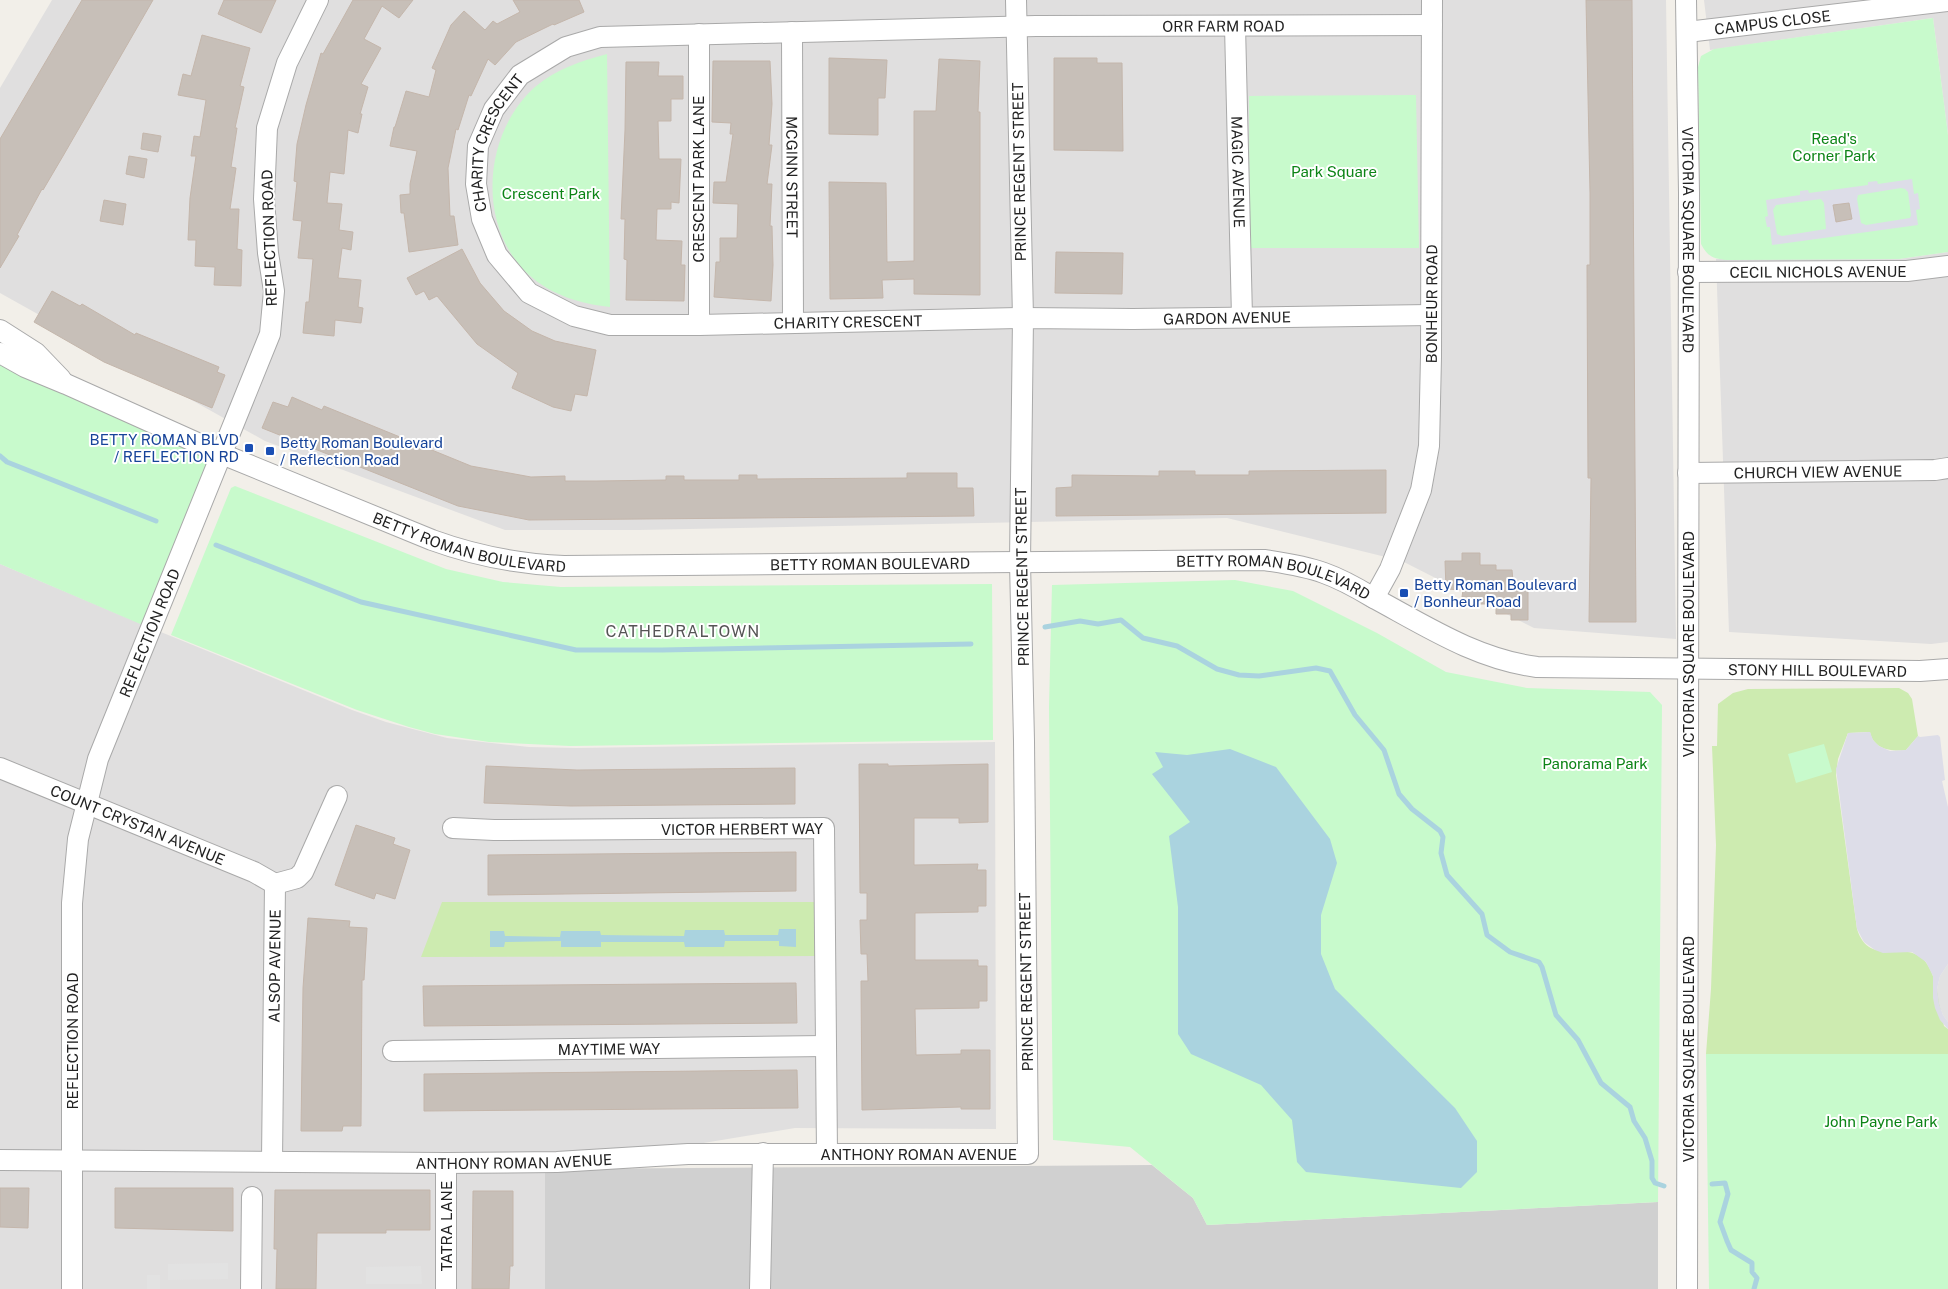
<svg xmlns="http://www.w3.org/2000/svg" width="1948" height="1289" viewBox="0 0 1948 1289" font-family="'Public Sans',sans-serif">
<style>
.residential{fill:#e0dfdf}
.religious{fill:#d0d0d0}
.grass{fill:#cdebb0}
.park{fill:#c8facc}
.parking{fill:#e2e2e2}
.plaza{fill:#dddde8;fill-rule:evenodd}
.water{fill:#aad3df}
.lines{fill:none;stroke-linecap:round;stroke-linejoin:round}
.stream{stroke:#aad3df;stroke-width:5}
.building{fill:#c7bfb8;stroke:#c4b6ab}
.minor-casing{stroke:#a9a9a9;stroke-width:22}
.minor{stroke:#fff;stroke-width:20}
.transit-dot{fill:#1a4fb4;stroke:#fff;stroke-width:2}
.labels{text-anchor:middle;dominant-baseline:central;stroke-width:4;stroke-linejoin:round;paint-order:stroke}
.street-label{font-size:15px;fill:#222;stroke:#fff}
.park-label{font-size:15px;fill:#0c8416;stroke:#fff}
.transit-label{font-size:15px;fill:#164399;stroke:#fff;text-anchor:start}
.neighbourhood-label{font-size:16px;letter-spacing:1px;fill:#555;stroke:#fff}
</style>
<rect width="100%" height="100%" fill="#f2efe9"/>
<path class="residential" d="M52 0H1666L1676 639 1534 628 1402 561 1227 518 639 530H505L265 441 0 293V88Z
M1704 0H1948V135L1933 18 1710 50Z
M1948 252V642L1931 644 1729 632 1716 259H1899Z
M0 564 151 628 352 710 386 722 447 738 529 747 576 748 995 742 996 1129 795 1128 546 1169 545 1289H0Z"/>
<path class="religious" d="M1152 1165 1193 1198 1207 1225 1658 1202V1289H545V1169Z"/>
<path class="grass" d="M1899 688 1908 693 1912 699 1918 736 1906 750C1891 752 1873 749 1870 732L1848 733 1838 759 1836 775 1857 929C1869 968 1904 939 1924 960 1937 974 1940 1007 1944 1026L1948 1029V1054H1706L1711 989 1716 845 1712 746H1717L1718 704 1733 693 1748 689Z
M442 902H816L817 956 421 957Z"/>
<path class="park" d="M1933 18 1948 135V252L1899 259 1727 260C1713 259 1707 256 1701 244L1698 67 1701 56 1714 49Z
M607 54 610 307C581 304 551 295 529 275 476 227 483 133 535 87 556 69 581 61 607 54Z
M1416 95 1419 248H1250L1249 96Z
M0 356 225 455 152 629 0 564Z
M235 486 446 569 503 582 561 587 992 584 993 740 570 746 489 742 435 734 409 727 357 710 171 635 231 488Z
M1235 580 1293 591 1377 633 1446 672 1527 688 1650 692 1662 705 1658 1202 1207 1225 1193 1198 1130 1147 1053 1140 1049 707 1052 585Z
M1824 744 1832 772 1796 783 1788 754Z
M1706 1054H1948V1289H1709Z"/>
<path class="parking" d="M1948 964V1022L1943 1015 1939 1004 1937 989 1940 976Z
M228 1263V1279L168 1280V1264Z
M421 1266 422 1284H366V1267Z
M147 1275H160V1289H147Z"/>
<path class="plaza" d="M1912 179 1914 194 1918 193 1920 209 1916 210 1918 225 1772 245 1770 227H1767L1765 217 1768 216 1766 200 1800 195V191L1808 190 1809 193 1868 185V182L1877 181 1878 184ZM1901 188 1905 189 1908 192 1911 215 1910 218 1866 225 1861 223 1857 199 1858 195ZM1821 199 1824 203 1826 229 1782 236 1777 234 1773 210 1776 205Z
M1870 732 1873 740 1879 746 1890 751 1906 750 1918 736 1920 737 1938 735 1940 737 1945 780 1942 781 1948 807V964L1940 976 1937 989 1939 1004 1943 1015 1948 1022V1029L1940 1020 1935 1008 1933 998V976L1926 962 1912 952 1883 953 1875 950 1864 942 1857 929 1836 769 1848 733Z"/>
<path class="water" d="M1230 749 1276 767 1330 839 1337 863 1321 915V954L1335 989 1455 1108 1477 1141V1172L1461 1188 1306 1172 1297 1162 1292 1120 1261 1085 1191 1054 1178 1034V907L1169 836 1190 822 1152 774 1163 767 1155 752 1187 755Z
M779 929H796V947L779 946V941H725L724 947H685L684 942H601V947H561V941L505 942 504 947H490V931H504L505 936 560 937 561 931H600L601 935 684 936 685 930H724L725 935H778Z"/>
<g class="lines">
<path class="stream" d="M0 456 7 462 156 521
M216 545 361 602 576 650H662L971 644
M1045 627 1080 621 1098 624 1121 620 1143 638 1177 646 1217 669 1239 675 1259 676 1316 668 1330 671 1355 715 1384 750 1399 794 1412 809 1440 831 1443 837 1441 853 1447 875 1482 914 1487 935 1510 952 1539 962 1542 967 1556 1015 1578 1040 1601 1083 1630 1107 1634 1121 1645 1138 1652 1161V1178L1655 1183 1664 1186
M1712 1184 1725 1183 1728 1194 1720 1222 1727 1241 1731 1250 1752 1263V1272L1757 1278 1754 1289"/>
</g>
<path class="building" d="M82 0H153L63 156 43 190 42 189 17 235 19 236 0 268V139Z
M224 0H276L261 33 218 14Z
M353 0H413L399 18 382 6 364 39 381 48 361 84 368 87 360 114H362L358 133 348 130 344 174 330 172 327 203 342 204 339 230 353 232 351 250 342 248 338 278 361 280 358 307 363 308 361 323 335 320 334 336 303 333 306 302H309L313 259 298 258 302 221 293 220 297 182 294 181 297 144 306 105 321 53 323 54Z
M513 0H579L584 12 554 25 553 24 516 42 495 65 488 59 471 96 469 95 458 130 456 129 448 168 450 216H454L458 245 409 252 404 213H401L400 195 410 194V184L417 151 390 146 394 127H395L406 91 429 97 436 70 432 68 451 25 464 11 485 30 493 21 497 24 520 12Z
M1586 0H1632L1636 622H1589L1591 478H1588L1587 265H1590V193Z
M202 35 250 48 240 86 244 87 235 128H237L231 167 236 168 230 209H239L237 249 242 250 241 286 214 285 215 267 195 266 196 240H188L190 198 196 156H191L194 136 200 137 206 100 178 95 183 74 191 76Z
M829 58 887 60 885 98H878V135L829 134Z
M1054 58H1097V63H1122L1123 151 1054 150Z
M939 59 980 61 978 112H980V295L914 294V279L882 280 883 298 830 299 829 182 886 183 887 262 914 261V111H936Z
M713 61H770L772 104 769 145H772L767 184H772L770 226H772L773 265 771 301 714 297 716 262H720V238H737L738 204 713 203 714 182H726L733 134H730L731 123 712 122Z
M626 62H659L658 76H683V99H671V121H658L659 159H681L679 203 671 202V209H657L656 240 682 241 681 265H685L684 301 626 300 627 260 624 259 625 219H621L625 130Z
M143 133 161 136 158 152 141 149Z
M129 156 147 159 144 178 126 174Z
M104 200 126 204 123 225 100 221Z
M1849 203 1852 219 1836 222 1833 205Z
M462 249 480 283 504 311 532 331 555 341 596 350 587 396 575 394 571 411 553 407 512 388 518 373 477 344 437 296 429 300 424 291 416 295 407 278Z
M1056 252 1123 253 1122 294 1055 293Z
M52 291 80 306 82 304 135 335 136 333 219 367 217 372 225 375 212 408 104 362 34 322Z
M292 397 322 410 324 406 471 466 531 477 565 476V481H597L666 480V476H684V480H739V475H757V479L907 478V473H957V488H973L974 516 529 520 458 506 262 428 273 402 288 407Z
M1386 470V513L1056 516V488L1072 487V475L1159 476V471H1195V475H1249V471Z
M1462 553H1480V565H1496V570H1512L1513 581H1528V620H1511V614H1496V604H1479V597H1462L1463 590 1446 589 1445 561H1462Z
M859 764H888V766L988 764V822L959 823V818H914V865L978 864 977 870H986V906H978V912L915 913V960H978V966H987V1001H979V1008L915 1009 916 1055 961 1054V1050H990V1109H961V1107L862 1110 861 981H868L867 954H861L860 920H867V893H860Z
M486 766 577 770 795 768V804L571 806 484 803Z
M356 825 395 838 393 844 410 850 395 899 376 893 374 899 335 885Z
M796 852V891L488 895V855Z
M308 918 350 921 349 927 367 928 364 980H362L361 1126H343L342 1131H301L303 988Z
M796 983 797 1023 424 1026 423 986Z
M797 1070 798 1108 424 1111V1074Z
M0 1188H29L28 1228 0 1227Z
M115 1188H233V1231L115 1228Z
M275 1190H430V1230H386V1233H317L316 1289H276L277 1249H274Z
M473 1191H513V1266H510L509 1289H472Z"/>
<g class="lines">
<defs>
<g id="minor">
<path id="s1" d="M1686 0 1689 193 1687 1289"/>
<path id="s2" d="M1235 26 1242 317"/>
<path id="s3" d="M792 32 793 322"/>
<path id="s4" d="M1687 32 1948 1"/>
<path id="s5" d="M1688 272 1884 271H1907L1948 266"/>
<path id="s6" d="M1430 315 1133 319 1023 318 699 325H610L574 316 529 293 497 255 482 219 476 184 478 146 494 109 520 75 566 47 600 37 1036 26 1432 25"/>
<path d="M699 325V34"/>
<path d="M0 330 36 353 61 379"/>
<path id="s7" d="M0 353 25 367 66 384 222 454 432 540C476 556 518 564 564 566L1264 560C1285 563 1305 566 1324 573 1341 579 1357 588 1372 597 1426 626 1476 659 1537 667L1920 671 1948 669"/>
<path id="s8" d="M1688 473 1935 470 1948 468"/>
<path id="s9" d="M1374 598 1390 569 1421 490 1429 446 1431 357 1432 0"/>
<path id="s10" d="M0 768 254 872 275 884"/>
<path id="s11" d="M453 828 494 830 824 828 827 1154"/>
<path d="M275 884 297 878 303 872 337 796"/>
<path id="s12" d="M393 1051 826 1046"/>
<path id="s13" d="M0 1160 446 1163 557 1162 688 1154H1028L1024 741 1020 562 1023 318 1016 0"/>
<path id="s14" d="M272 1161 275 884"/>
<path id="s15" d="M72 1289V903L78 839 98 759 270 334 274 291 268 253 264 199 267 128 287 63 318 0"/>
<path d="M251 1289 252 1197"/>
<path d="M446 1289V1163"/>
<path d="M760 1289 763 1153"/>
</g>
</defs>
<use href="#minor" class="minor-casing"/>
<use href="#minor" class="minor"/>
</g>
<g class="transit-dot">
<rect x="244" y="443" width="10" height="10" rx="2.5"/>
<rect x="265" y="446" width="10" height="10" rx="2.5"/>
<rect x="1399" y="588" width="10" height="10" rx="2.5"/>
</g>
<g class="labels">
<g class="street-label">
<text stroke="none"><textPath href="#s4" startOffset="86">CAMPUS CLOSE</textPath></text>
<text stroke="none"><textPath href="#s6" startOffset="1866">ORR FARM ROAD</textPath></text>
<text stroke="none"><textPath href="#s6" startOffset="1078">CHARITY CRESCENT</textPath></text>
<text transform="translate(1019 172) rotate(-91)">PRINCE REGENT STREET</text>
<text stroke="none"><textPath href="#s2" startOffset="146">MAGIC AVENUE</textPath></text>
<text stroke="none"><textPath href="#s3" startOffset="145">MCGINN STREET</textPath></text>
<text transform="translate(698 179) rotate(-90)">CRESCENT PARK LANE</text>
<text transform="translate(269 238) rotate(-92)">REFLECTION ROAD</text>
<text stroke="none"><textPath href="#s1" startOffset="240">VICTORIA SQUARE BOULEVARD</textPath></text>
<text stroke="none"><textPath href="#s5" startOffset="130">CECIL NICHOLS AVENUE</textPath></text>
<text stroke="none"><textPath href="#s9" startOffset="305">BONHEUR ROAD</textPath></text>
<text transform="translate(1227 318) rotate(-1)">GARDON AVENUE</text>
<text transform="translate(848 322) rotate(-1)">CHARITY CRESCENT</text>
<text stroke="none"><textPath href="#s8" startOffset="130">CHURCH VIEW AVENUE</textPath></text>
<text stroke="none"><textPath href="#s7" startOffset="508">BETTY ROMAN BOULEVARD</textPath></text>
<text stroke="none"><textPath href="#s7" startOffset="912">BETTY ROMAN BOULEVARD</textPath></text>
<text transform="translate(1022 577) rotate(-91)">PRINCE REGENT STREET</text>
<text stroke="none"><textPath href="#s7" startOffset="1318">BETTY ROMAN BOULEVARD</textPath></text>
<text stroke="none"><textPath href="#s15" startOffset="669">REFLECTION ROAD</textPath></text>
<text transform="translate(1688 644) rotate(-90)">VICTORIA SQUARE BOULEVARD</text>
<text stroke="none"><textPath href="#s7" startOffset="1882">STONY HILL BOULEVARD</textPath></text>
<text stroke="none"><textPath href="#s10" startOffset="149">COUNT CRYSTAN AVENUE</textPath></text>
<text stroke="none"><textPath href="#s11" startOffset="289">VICTOR HERBERT WAY</textPath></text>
<text stroke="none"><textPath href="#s14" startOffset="195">ALSOP AVENUE</textPath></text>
<text transform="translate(1026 982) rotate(-91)">PRINCE REGENT STREET</text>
<text transform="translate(72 1041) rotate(-90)">REFLECTION ROAD</text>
<text stroke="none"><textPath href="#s12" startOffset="216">MAYTIME WAY</textPath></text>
<text transform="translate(1688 1049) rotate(-90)">VICTORIA SQUARE BOULEVARD</text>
<text stroke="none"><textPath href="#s13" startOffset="919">ANTHONY ROMAN AVENUE</textPath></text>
<text stroke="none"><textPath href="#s13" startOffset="514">ANTHONY ROMAN AVENUE</textPath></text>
<text transform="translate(446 1226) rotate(-90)">TATRA LANE</text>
</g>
<g class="park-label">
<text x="1834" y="138">Read's<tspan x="1834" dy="17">Corner Park</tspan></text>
<text x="1334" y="171">Park Square</text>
<text x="551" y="193">Crescent Park</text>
<text x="1595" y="763">Panorama Park</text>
<text x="1881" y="1121">John Payne Park</text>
</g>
<g class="transit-label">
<text x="239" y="439" text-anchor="end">BETTY ROMAN BLVD<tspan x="239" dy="17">/ REFLECTION RD</tspan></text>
<text x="280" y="442">Betty Roman Boulevard<tspan x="280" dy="17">/ Reflection Road</tspan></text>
<text x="1414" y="584">Betty Roman Boulevard<tspan x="1414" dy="17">/ Bonheur Road</tspan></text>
</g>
<g class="neighbourhood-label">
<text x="683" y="631">CATHEDRALTOWN</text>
</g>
</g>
</svg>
